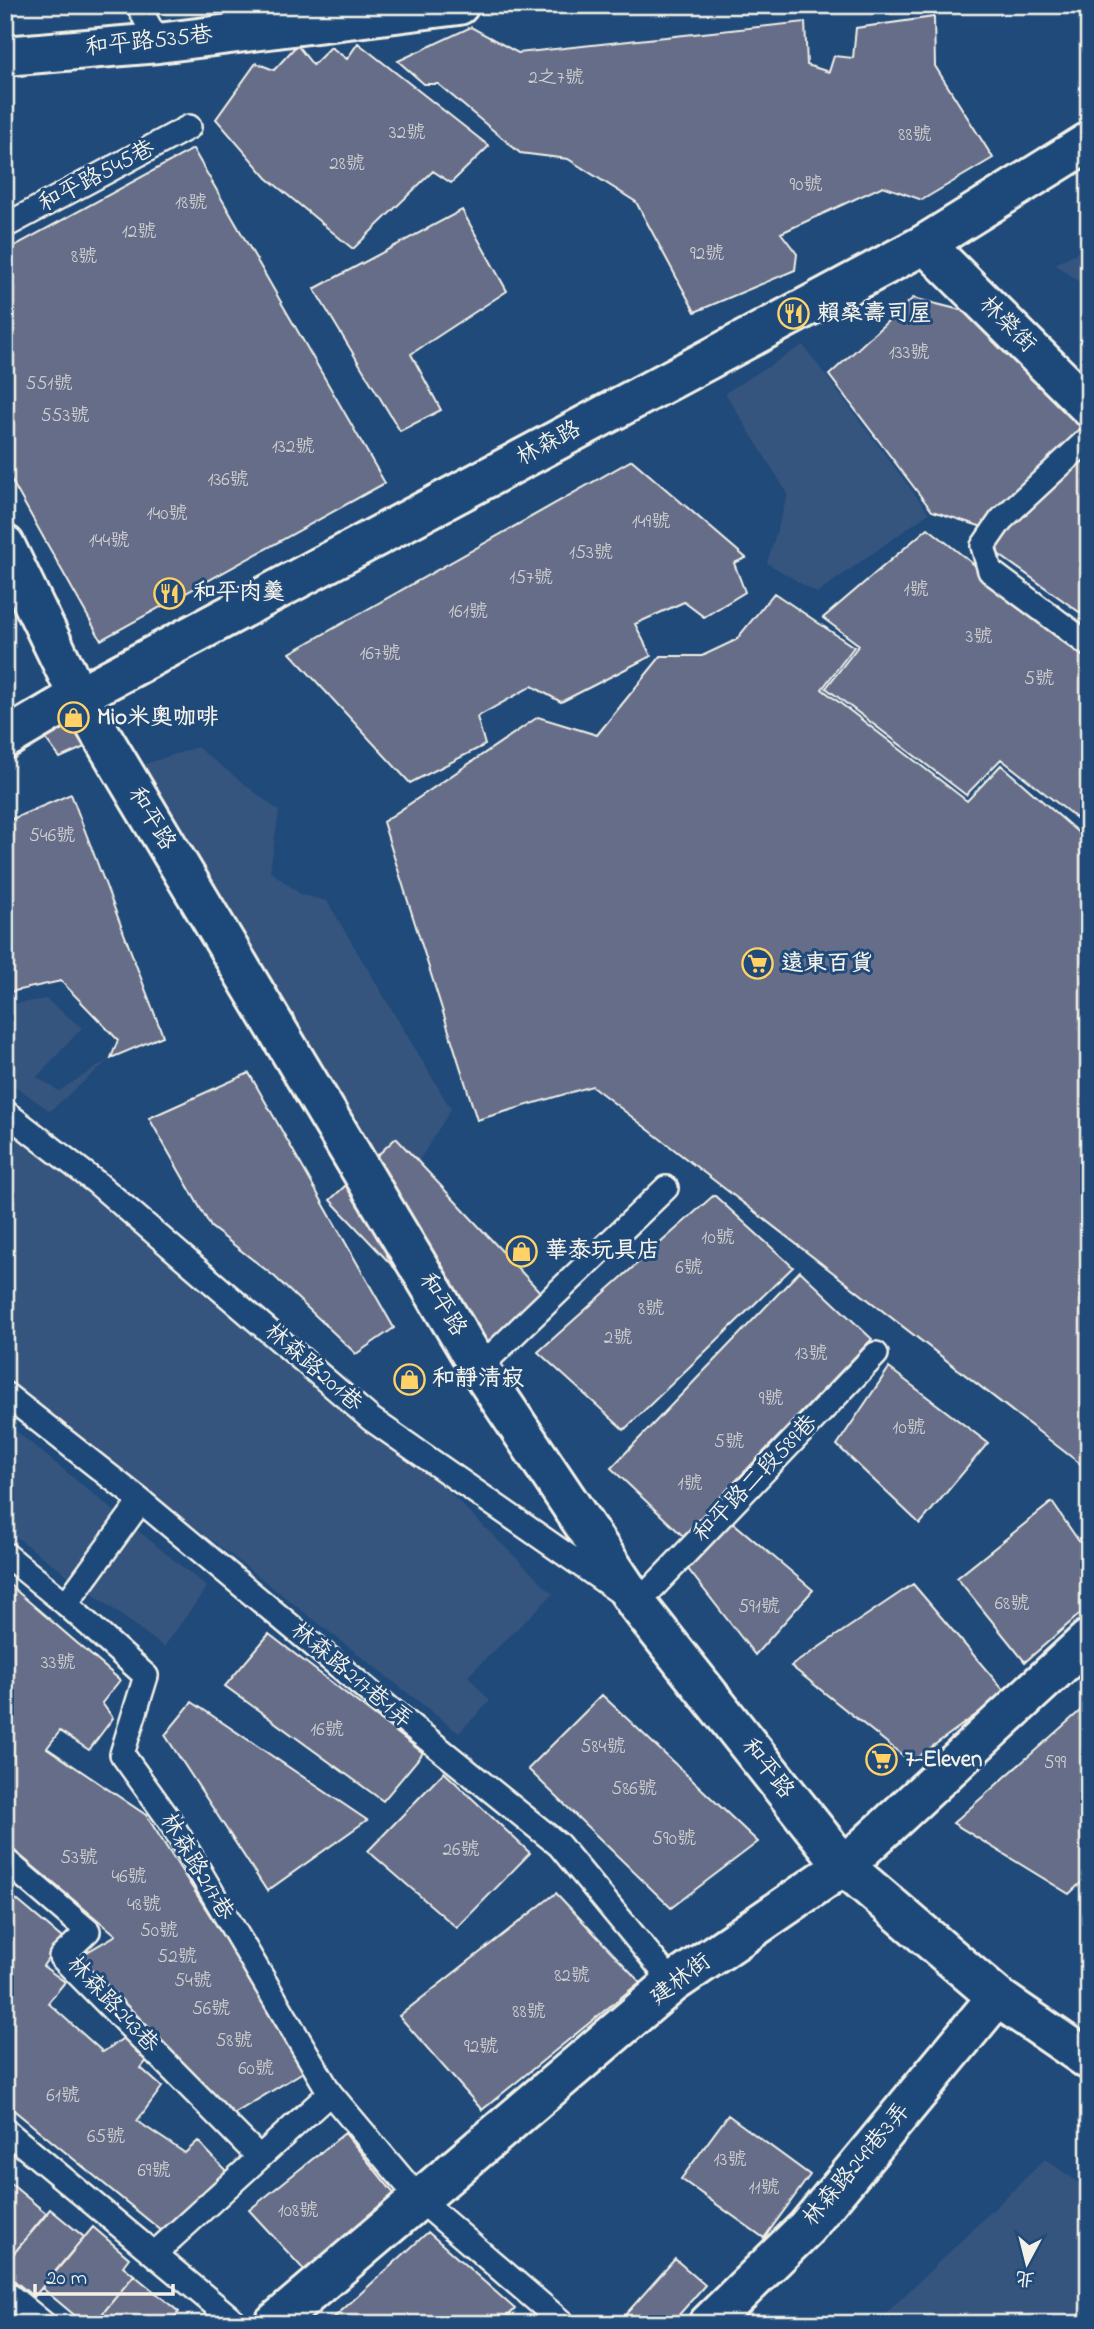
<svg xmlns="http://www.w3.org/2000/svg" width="1094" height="2329" viewBox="0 0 1094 2329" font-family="'Indie Flower','LXGW WenKai TC',sans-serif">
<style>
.built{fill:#34547e}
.building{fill:#656d88;stroke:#f4f1e8;stroke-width:2}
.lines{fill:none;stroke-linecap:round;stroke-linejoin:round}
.service-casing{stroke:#f4f1e8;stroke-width:28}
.minor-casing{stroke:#f4f1e8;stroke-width:44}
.tertiary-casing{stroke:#f4f1e8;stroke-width:44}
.service{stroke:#1f4a7a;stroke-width:23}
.minor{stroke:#1f4a7a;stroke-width:38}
.tertiary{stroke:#1f4a7a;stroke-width:38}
.labels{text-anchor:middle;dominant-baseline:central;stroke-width:6;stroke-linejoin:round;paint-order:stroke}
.number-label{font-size:19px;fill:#d0d0d0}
.street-label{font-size:23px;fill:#f4f1e8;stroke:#1f4a7a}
.poi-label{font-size:23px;font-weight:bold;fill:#f4f1e8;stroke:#1f4a7a;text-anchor:start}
</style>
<rect width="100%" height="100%" fill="#1f4a7a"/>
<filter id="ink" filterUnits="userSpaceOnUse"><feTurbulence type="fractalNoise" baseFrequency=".0143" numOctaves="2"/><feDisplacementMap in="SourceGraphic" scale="14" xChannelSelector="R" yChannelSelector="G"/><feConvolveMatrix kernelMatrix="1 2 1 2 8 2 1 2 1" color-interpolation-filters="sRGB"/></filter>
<g filter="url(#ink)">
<path class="built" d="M1089 246V289L1055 264Z
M803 345 929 513 817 593 767 563 788 494 725 393Z
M197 747 279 811 270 871 302 895 327 901 451 1109 381 1222 123 771Z
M46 999 82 1028 37 1077 59 1091 111 1058 50 1111 5 1079V1005Z
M5 1126 33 1146 299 1364 401 1445 553 1594 468 1676 490 1701 459 1733 5 1379Z
M5 1422 207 1587 164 1647 5 1529Z
M1045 2159 1089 2190V2324H875Z"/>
<path class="building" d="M934 17 935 66 993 158 922 200 883 186 781 233 797 254 795 270 695 312 636 202 568 159 520 153 438 84H424L398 61 471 27 518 53 805 22 807 65 829 72 834 56 853 58 856 28Z
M358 43 489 146 451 183 433 171 353 249 267 178 216 119 256 63 274 70 297 45 313 65 331 47 347 59Z
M193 149 385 483 101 640 5 469V251Z
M462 210 507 291 411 354 441 410 400 431 314 289Z
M913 298 996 319 1086 434 986 528 932 511 829 375Z
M1089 443V619L987 546Z
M632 460 746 558 734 563 745 592 704 617 684 602 635 624 651 656 561 702 532 686 477 717 485 745 410 783 290 653Z
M928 528 1089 656V828L1001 759 966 795 826 688 859 645 823 618Z
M774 593 854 647 822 689 967 801 1001 765 1089 842V1459L1083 1466 592 1086 477 1120 383 822 538 717 597 735 661 656H702L736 640Z
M76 708 96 742 60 758 40 731Z
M71 794 163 1036 111 1058 118 1040 61 981 5 993V822Z
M249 1073 394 1328 356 1354 275 1277 211 1227 149 1118Z
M396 1138 543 1295 478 1356 330 1200Z
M714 1195 793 1267 624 1430 538 1352Z
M800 1271 872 1339 683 1536 611 1468Z
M889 1368 988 1443 920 1524 837 1445Z
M1052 1502 1089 1556V1606L1025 1662 957 1578Z
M730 1520 813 1590 755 1655 688 1569Z
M5 1581 120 1680 102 1703 113 1718 89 1750 60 1731 47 1748 146 1815 308 2069 227 2118 75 1959 116 1935 5 1843Z
M913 1584 1006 1693 911 1762 791 1666Z
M269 1634 423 1753 383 1801 225 1686Z
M602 1695 758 1842 671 1908 528 1769Z
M192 1702 367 1820 267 1891 165 1735Z
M1089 1703V1875L1069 1894 953 1823Z
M444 1772 530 1853 457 1928 368 1851Z
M5 1890 62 1938 43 1966 65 1982 48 2003 103 2052 125 2037 147 2060 141 2068 162 2087 137 2121 185 2153 198 2141 226 2171 168 2236 5 2103Z
M556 1893 640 1982 482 2110 399 2016Z
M728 2115 810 2175 764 2238 681 2179Z
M345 2133 396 2196 304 2270 249 2210Z
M5 2179 47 2214 5 2264Z
M50 2209 84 2237 34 2297 5 2273V2264Z
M93 2227 129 2258 123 2266 134 2275 94 2324H85L42 2288Z
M428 2232 515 2309 500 2324H327Z
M675 2259 705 2285 671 2324H617Z
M134 2275 179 2312 169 2324H94Z"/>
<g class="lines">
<defs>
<path id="service" d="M138 5 158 43
M5 226 189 127
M1089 438 1001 520 983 546 990 571 1089 645
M5 1112 97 1183 371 1419 637 1604 876 1354
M479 1368 666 1188
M5 1394 141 1501 389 1708 559 1845 673 1983
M5 1554 66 1604 146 1676 122 1754 170 1821 330 2093 420 2200 564 2324
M66 1604 141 1501
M5 1860 88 1931 61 1957 259 2157
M5 2130 238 2324
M154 2254 330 2093
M5 2292 44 2324"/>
<path id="minor" d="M5 56 158 43 459 5
M925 244 1089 407
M5 545 78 696 479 1368 637 1604 844 1866 997 1997 1089 2060
M273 2324 673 1983 844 1866 1089 1639
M708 2324 806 2228 997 1997"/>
<path id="tertiary" d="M5 739 78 696 925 244 1089 142"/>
</defs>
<use href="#service" class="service-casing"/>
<use href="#minor" class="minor-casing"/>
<use href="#tertiary" class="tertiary-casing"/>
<use href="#service" class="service"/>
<use href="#minor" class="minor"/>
<use href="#tertiary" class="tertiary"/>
</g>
</g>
<defs>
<symbol id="restaurant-ring" viewBox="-11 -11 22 22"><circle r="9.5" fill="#1f4a7a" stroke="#ffd166" stroke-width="1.5"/><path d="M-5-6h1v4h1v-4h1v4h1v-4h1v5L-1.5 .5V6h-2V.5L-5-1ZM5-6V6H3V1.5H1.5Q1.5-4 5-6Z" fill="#ffd166"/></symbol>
<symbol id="shop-ring" viewBox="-11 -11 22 22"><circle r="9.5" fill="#1f4a7a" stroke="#ffd166" stroke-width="1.5"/><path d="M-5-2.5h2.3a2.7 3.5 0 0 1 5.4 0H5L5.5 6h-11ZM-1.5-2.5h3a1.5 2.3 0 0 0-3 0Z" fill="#ffd166"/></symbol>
<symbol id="supermarket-ring" viewBox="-11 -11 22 22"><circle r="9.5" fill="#1f4a7a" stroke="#ffd166" stroke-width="1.5"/><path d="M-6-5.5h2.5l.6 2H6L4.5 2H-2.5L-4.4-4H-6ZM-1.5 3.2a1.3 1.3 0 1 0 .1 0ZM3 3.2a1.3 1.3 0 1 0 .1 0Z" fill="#ffd166"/></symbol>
</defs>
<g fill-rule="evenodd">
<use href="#restaurant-ring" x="776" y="296" width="35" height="35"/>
<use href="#restaurant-ring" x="152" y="576" width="35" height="35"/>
<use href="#shop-ring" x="56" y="700" width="35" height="35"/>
<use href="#supermarket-ring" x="740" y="946" width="35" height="35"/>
<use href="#shop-ring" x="504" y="1234" width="35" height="35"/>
<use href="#shop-ring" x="392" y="1362" width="35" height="35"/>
<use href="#supermarket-ring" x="864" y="1742" width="35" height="35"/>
</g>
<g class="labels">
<g class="number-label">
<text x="556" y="78">2之7號</text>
<text x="407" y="133">32號</text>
<text x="915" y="135">88號</text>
<text x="347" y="164">28號</text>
<text x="806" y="185">90號</text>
<text x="191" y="203">18號</text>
<text x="139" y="232">12號</text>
<text x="707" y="254">92號</text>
<text x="84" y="257">8號</text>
<text x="909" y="353">133號</text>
<text x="49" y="384">551號</text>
<text x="65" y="416">553號</text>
<text x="293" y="447">132號</text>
<text x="228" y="480">136號</text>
<text x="167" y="514">140號</text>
<text x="651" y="522">149號</text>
<text x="109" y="541">144號</text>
<text x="591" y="553">153號</text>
<text x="531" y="578">157號</text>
<text x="916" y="590">1號</text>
<text x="468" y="612">161號</text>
<text x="979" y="637">3號</text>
<text x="380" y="654">167號</text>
<text x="1039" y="679">5號</text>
<text x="52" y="836">546號</text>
<text x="718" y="1238">10號</text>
<text x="689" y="1268">6號</text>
<text x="651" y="1309">8號</text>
<text x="618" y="1338">2號</text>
<text x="811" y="1354">13號</text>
<text x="771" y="1399">9號</text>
<text x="909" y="1428">10號</text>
<text x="729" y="1442">5號</text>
<text x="690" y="1484">1號</text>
<text x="1012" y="1604">68號</text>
<text x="759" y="1607">591號</text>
<text x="58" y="1663">33號</text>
<text x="327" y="1730">16號</text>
<text x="603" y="1747">584號</text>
<text x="1055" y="1763">599</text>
<text x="634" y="1789">586號</text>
<text x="674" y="1839">590號</text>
<text x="461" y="1850">26號</text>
<text x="79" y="1858">53號</text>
<text x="129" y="1877">46號</text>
<text x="144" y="1905">48號</text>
<text x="159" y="1931">50號</text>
<text x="177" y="1957">52號</text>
<text x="572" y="1976">82號</text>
<text x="193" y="1981">54號</text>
<text x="211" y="2009">56號</text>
<text x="529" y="2012">88號</text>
<text x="234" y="2041">58號</text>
<text x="481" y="2047">92號</text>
<text x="256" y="2069">60號</text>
<text x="63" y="2096">61號</text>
<text x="106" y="2137">65號</text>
<text x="730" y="2160">13號</text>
<text x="154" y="2171">69號</text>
<text x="764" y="2188">11號</text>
<text x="298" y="2211">108號</text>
</g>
<g class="street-label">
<text transform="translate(149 42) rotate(-6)">和平路535巷</text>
<text transform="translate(97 177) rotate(-28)">和平路545巷</text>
<text transform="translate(1007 325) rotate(45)">林榮街</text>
<text transform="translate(549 444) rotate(-28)">林森路</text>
<text transform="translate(151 819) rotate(59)">和平路</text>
<text transform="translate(442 1305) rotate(59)">和平路</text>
<text transform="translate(313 1368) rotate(41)">林森路201巷</text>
<text transform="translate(756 1479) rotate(-46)">和平路二段589巷</text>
<text transform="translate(351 1676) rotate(40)">林森路217巷1弄</text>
<text transform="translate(767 1769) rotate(52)">和平路</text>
<text transform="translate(196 1867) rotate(59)">林森路217巷</text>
<text transform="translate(681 1980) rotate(-37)">建林街</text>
<text transform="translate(112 2005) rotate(47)">林森路243巷</text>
<text transform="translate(857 2165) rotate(-50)">林森路249巷3弄</text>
</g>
<g class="poi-label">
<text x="817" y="314">賴桑壽司屋</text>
<text x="193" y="593">和平肉羹</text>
<text x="97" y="718">Mio米奧咖啡</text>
<text x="781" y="964">遠東百貨</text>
<text x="545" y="1251">華泰玩具店</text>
<text x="432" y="1379">和靜清寂</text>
<text x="905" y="1760">7-Eleven</text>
</g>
</g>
<rect width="1094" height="2329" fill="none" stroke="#1f4a7a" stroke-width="28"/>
<rect x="14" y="14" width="1066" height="2301" fill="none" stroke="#f4f1e8" stroke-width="2.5" filter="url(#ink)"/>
<g transform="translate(1027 2263) rotate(187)" stroke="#1f4a7a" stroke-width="5" paint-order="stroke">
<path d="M0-5L12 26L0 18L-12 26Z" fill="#f4f1e8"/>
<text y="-10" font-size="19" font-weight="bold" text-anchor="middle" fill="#f4f1e8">北</text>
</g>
<path d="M35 2284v10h138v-10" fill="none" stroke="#f4f1e8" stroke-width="3.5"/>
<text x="46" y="2284" font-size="21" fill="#f4f1e8" stroke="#1f4a7a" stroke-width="5" paint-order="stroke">20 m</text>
</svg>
